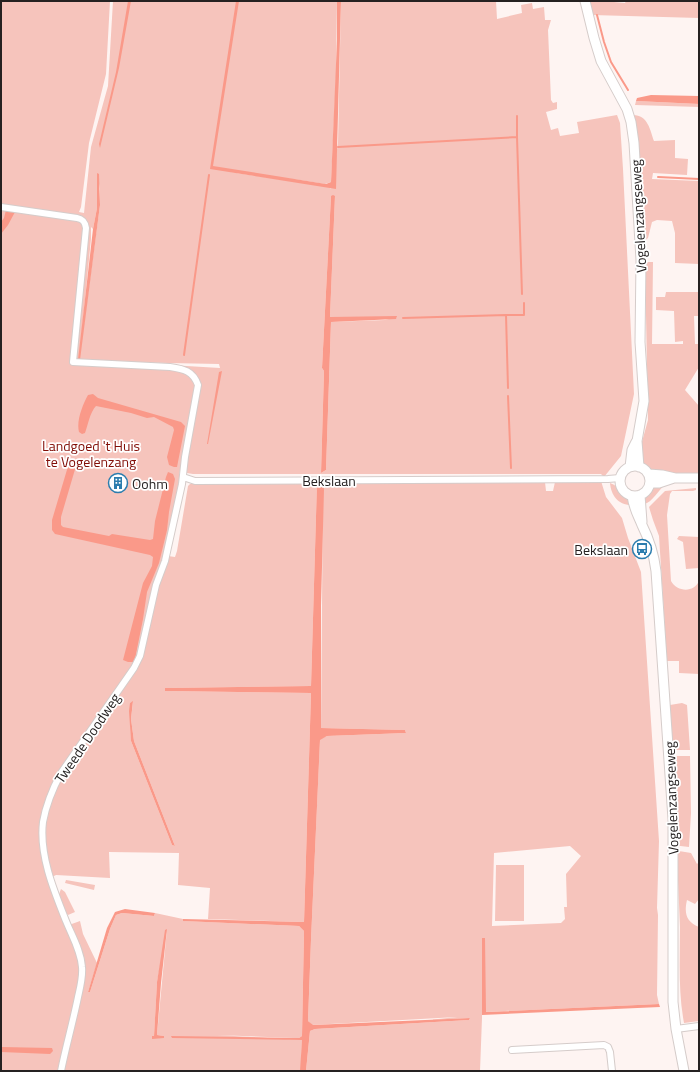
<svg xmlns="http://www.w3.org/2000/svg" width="700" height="1072" viewBox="0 0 700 1072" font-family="'Titillium Web',sans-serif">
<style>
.green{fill:#f6c4bc;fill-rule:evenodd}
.water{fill:#fa9989}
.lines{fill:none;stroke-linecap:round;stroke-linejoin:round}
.stream{stroke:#fa9989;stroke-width:2}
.street-casing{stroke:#d5ccca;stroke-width:8}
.secondary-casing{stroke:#d5ccca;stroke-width:11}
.street{stroke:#fff;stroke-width:6}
.secondary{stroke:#fff;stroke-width:9}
.labels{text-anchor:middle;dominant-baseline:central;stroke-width:3.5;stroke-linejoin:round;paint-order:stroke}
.street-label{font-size:14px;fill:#252121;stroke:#fff}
.park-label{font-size:14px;fill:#810d06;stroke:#fff}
.poi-label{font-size:14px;fill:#252121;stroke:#fff;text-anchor:start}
</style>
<rect width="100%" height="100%" fill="#fef4f2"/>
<path class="green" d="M1 1H110L106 74 89 143 81 207 79 212 84 213 91 147 108 86 113 1H337L336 77 331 182 325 184 300 180 230 172 330 187 331 189 338 143 341 1H496L497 19 522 13 521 5 532 3 533 9 544 7 545 20H551L548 30 551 100 553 103 557 102V109L546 112 551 130 558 128 560 136 579 133 577 122 617 115 620 123 623 169 634 394 621 456 604 477 601 474H193L187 473V470H180L178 489 163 559 154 583 136 660 68 759 48 799 41 845 77 954 80 973 59 1071H1ZM97 173 100 189V205L79 361 91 239V227L93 229 97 208ZM331 196H335L330 317H397L385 320 331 322 326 470 321 473 324 371 322 368ZM119 362 219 364 220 368Z
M589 1H613L614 2 625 3 626 1H699V18L592 15Z
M636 101 699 104V107L635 105Z
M633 115C648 115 650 130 654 141L675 140V158L688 159 687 175 653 173 652 179 699 181V264L675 263V233L672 221 657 220 652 222 648 238 643 242 642 188Z
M645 262H653L652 344H683V341L675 342 674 311 656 310V297H665L666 292H699V316H694L695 344H699V367L685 390 699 406V474H680L652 470 643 462 640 449 648 420Z
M601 481 606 497 622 518 628 538 641 572 659 841 657 908 658 915 657 995 659 1004 485 1012V938H482V1018L480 1071H306L310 1031 315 1029 469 1020 470 1018 428 1020 457 1017 312 1025 308 1021 311 940 320 739 327 736 406 733 405 730 321 728 323 482H545L546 491H553L555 482ZM570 846 581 856 566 874 567 907H564L565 919 561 923 492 926 494 853Z
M228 482H317L311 686 165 688V691L311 693 304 922 208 919 210 888 178 885 179 853 109 852 110 878 56 875 52 877 44 837 47 811 62 774 139 664 142 657 159 585 168 556 175 557 177 551 188 486 190 484ZM133 702 131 719 134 741 175 846 172 845 131 741 130 703Z
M610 483C619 486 628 497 631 505 618 505 611 495 610 483Z
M666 484C659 489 652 503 644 504 645 492 654 486 666 484Z
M696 488V490L693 491H672L670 494 667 515 671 581C677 592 694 593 699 581V674L679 673V661H665L666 646 659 536 653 520 649 507 665 491Z
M679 536 699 537V568L686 569 683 542 677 539Z
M682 703 687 705 690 750H667L670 705Z
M667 756H690L691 813 689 847 672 845Z
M679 851 691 853 697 864 699 862V899L695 904 687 900C684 913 686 922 699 927V1021L684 1023C678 991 680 959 680 927 679 904 678 880 677 856Z
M496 865H524V921H495Z
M66 880 95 885 94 890 65 883Z
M61 889 65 892 75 912 68 915 63 910 58 897Z
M122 913 154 916 155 913 183 919 184 921 299 926 304 931 302 1036 299 1038H295L216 1035 302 1040 301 1071H62L84 974 69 925 80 921 83 934 97 963 88 992H90L110 929 116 915ZM167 929 157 1035 164 1036 154 1037 157 982Z"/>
<path class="water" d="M128 1H131L119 68 100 148 99 144 116 72Z
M236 1H239L213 166 326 184 331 182 337 40V1H341L336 189 210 169Z
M651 95 699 96V104L636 101 637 98Z
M97 173 99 174 100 205 80 360H78L93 229 97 208Z
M333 195 335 196 330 317 397 316 396 319 331 322 326 470 321 473 324 371 322 368 331 196Z
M6 210 15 212 8 225 1 234V222L4 218Z
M222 371 208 444H207L219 372Z
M93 394 98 398 181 422 185 426 177 467H174L169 465 167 457 174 430 173 427 154 417 147 418 131 413 96 406C90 412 88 425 85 433L82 434 79 432C76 421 83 404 88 395Z
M69 463H74L76 466 61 517V525L63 527 109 536 112 534 150 540 153 539 155 521 166 477 168 472 173 474 175 479 169 512 167 530 159 563 147 592 143 619 135 659 133 662H128L123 660 143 583 152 566 153 557 150 555 55 534 52 530V520Z
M317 482H323L324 489 321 606V728L405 730 406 733 327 736 320 740 311 940 308 1021 313 1025 470 1018 469 1020 315 1029 310 1031 306 1071H300L302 1040 172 1038 171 1036 295 1038H299L302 1036 304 931 299 926 183 921V919L304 922 311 693 165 691V688L311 686Z
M133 701 131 719 134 741 175 846 172 845 131 741 129 711 130 703Z
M125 909 155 913 154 916 122 913 116 915 110 929 90 992H88L107 928 115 912Z
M167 929 161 983 157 1035 164 1036V1038L152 1039V1036H154L157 982 165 930Z
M482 938H485L486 1012 659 1004 660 1007 482 1015Z
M1 1047 52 1048 53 1051 50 1054 1 1052Z"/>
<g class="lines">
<path class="stream" d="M597 15 604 42 611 62 628 90
M517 116V137
M338 147 517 137 522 294
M658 177 699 179
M403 318 506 315
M184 355 209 175
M508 388 506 315H524V303
M508 396 511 468"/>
<defs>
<path id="street" d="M1 207 77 218C83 219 85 222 86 228L73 362 170 367C184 369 193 371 198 385L185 457 182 484 165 561 156 585 140 656 134 668 61 773C53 788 46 805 43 822 39 855 54 891 66 921 72 936 81 951 82 967 83 977 80 988 78 997 73 1022 66 1046 61 1071
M183 477 195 481 608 479 620 478
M676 1029 699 1026
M512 1050 604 1045 608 1047 610 1052 612 1071"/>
<path id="secondary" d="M585 1 594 38 601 61 627 109 631 122 634 143 641 260 640 342 644 401 637 441 639 467
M620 481a15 15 0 1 1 30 0a15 15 0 1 1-30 0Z
M630 467 632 450 636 442
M649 474 662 475 675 478H699
M650 483H659L674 478
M640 495 642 522
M632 496C634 509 637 513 642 525 649 539 654 555 656 571L673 819V1002L676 1029 684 1071"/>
</defs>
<use href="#street" class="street-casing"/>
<use href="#secondary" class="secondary-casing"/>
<use href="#street" class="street"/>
<use href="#secondary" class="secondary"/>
</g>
<defs>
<symbol id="building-ring" viewBox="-11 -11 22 22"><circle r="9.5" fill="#fff" stroke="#2c7dae" stroke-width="1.5"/><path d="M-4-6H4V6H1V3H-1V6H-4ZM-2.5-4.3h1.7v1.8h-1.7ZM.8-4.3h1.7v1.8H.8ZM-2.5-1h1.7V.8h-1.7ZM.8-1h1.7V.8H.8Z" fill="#2c7dae"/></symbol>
<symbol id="bus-ring" viewBox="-11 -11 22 22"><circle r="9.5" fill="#fff" stroke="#2c7dae" stroke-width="1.5"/><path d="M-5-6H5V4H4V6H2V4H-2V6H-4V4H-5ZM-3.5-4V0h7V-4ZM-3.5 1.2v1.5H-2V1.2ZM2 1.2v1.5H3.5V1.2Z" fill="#2c7dae"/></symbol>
</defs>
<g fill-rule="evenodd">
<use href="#building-ring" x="107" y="472" width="22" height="22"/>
<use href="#bus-ring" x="631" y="538" width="22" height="22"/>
</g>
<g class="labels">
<g class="street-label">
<text transform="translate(638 216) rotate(-93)">Vogelenzangseweg</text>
<text x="329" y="480">Bekslaan</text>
<text transform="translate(87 738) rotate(-56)">Tweede Doodweg</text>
<text transform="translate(671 798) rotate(-92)">Vogelenzangseweg</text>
</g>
<g class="park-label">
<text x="91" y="445">Landgoed 't Huis<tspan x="91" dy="16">te Vogelenzang</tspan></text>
</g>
<g class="poi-label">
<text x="132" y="483">Oohm</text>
<text x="628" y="549" text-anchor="end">Bekslaan</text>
</g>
</g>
<rect width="700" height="1072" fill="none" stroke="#252121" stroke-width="4"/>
</svg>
